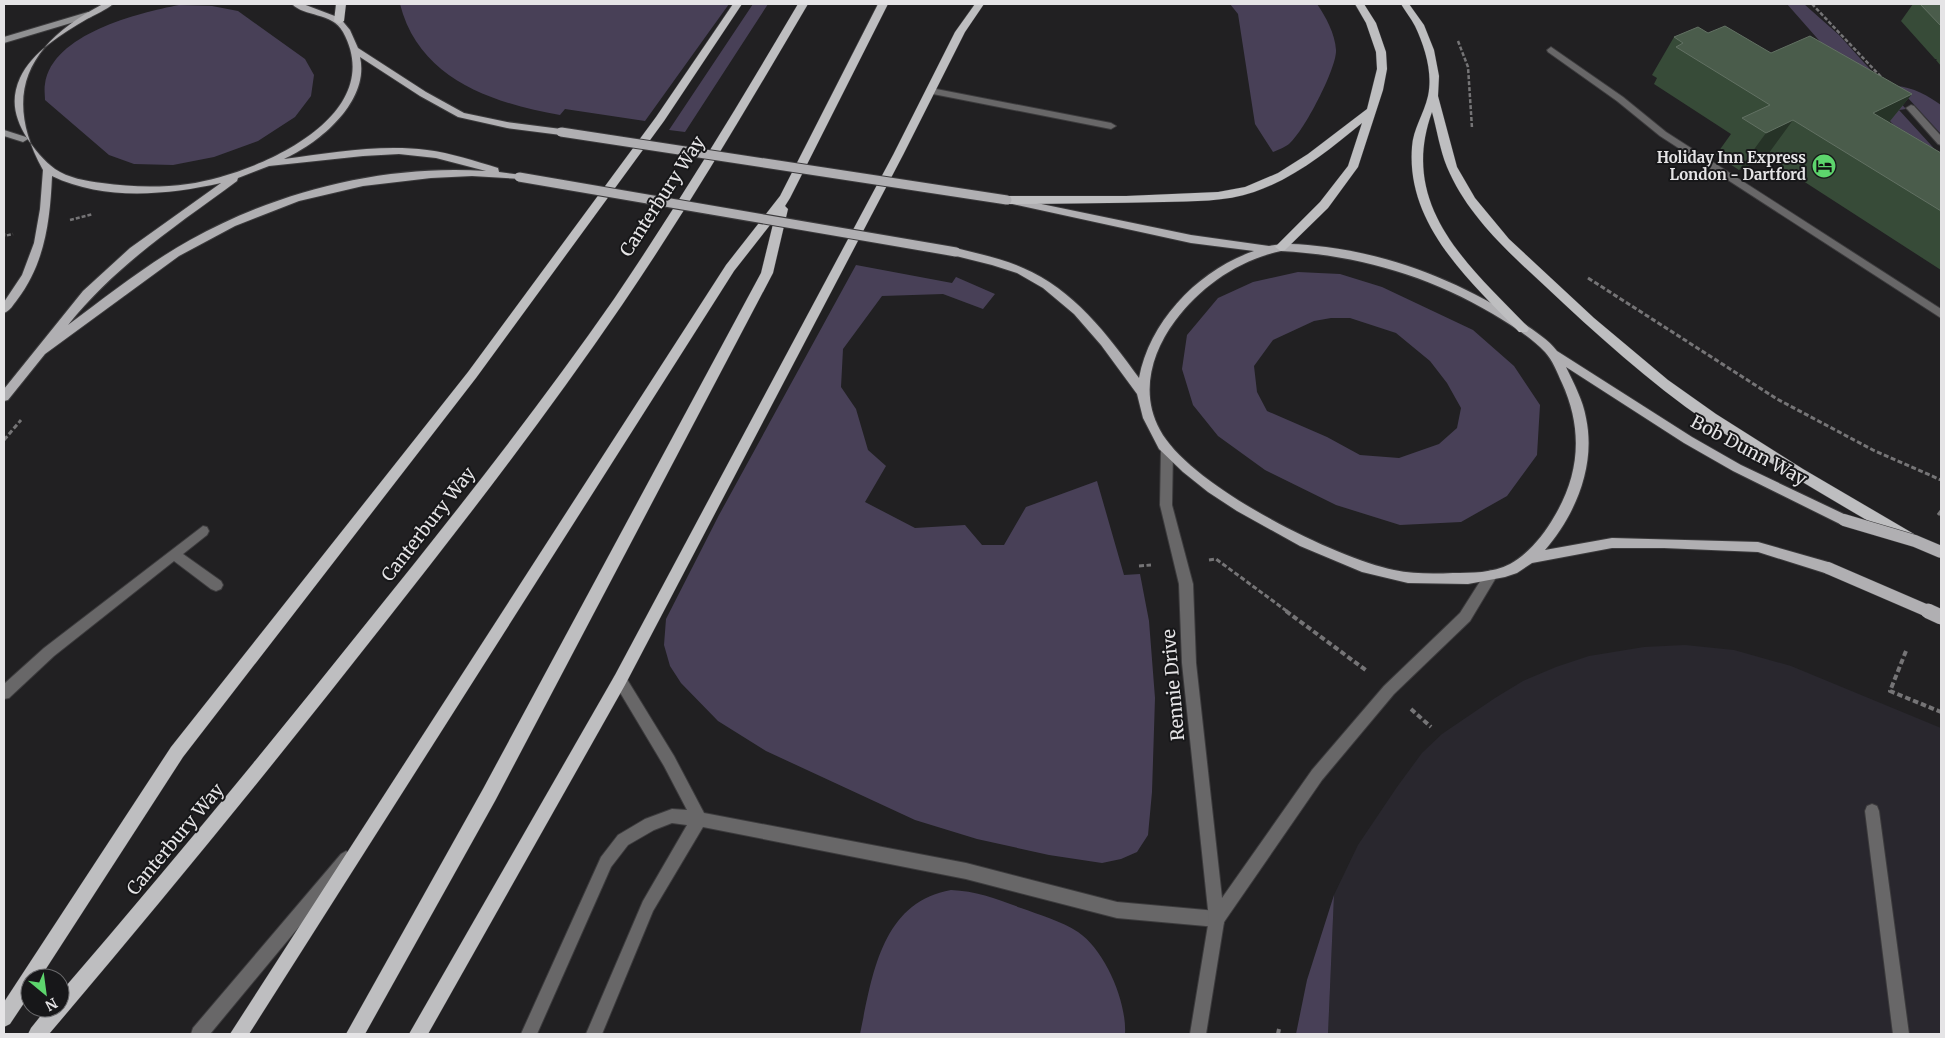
<svg xmlns="http://www.w3.org/2000/svg" width="1945" height="1038" viewBox="0 0 1945 1038" font-family="Merriweather,serif">
<style>
.built{fill:#29272e}
.green{fill:#484057;fill-rule:evenodd}
.lines{fill:none;stroke-linecap:round;stroke-linejoin:round}
.service-casing{stroke:#3c3b3d;stroke-width:2}
.minor-casing{stroke:#3c3b3d;stroke-width:2}
.tertiary-casing{stroke:#3c3b3d;stroke-width:2}
.secondary-casing{stroke:#3c3b3d;stroke-width:2}
.primary-casing{stroke:#3c3b3d;stroke-width:2}
.trunk-casing{stroke:#3c3b3d;stroke-width:1}
.path-far2{stroke:#757476;stroke-width:2.5;stroke-dasharray:4 2;stroke-linecap:butt}
.path-far1{stroke:#757476;stroke-width:3;stroke-dasharray:5 2.5;stroke-linecap:butt}
.path{stroke:#757476;stroke-width:4;stroke-dasharray:5.5 3;stroke-linecap:butt}
.service{fill:#686768;fill-rule:evenodd}
.minor{fill:#686768;fill-rule:evenodd}
.tertiary{fill:#686768;fill-rule:evenodd}
.secondary{fill:#909092;fill-rule:evenodd}
.primary{fill:#b0afb2;fill-rule:evenodd}
.trunk{fill:#bebec0;fill-rule:evenodd}
.primary-bridge-far2-casing{stroke:#3c3b3d;stroke-width:11;stroke-linecap:butt}
.primary-bridge-far1-casing{stroke:#3c3b3d;stroke-width:13;stroke-linecap:butt}
.primary-bridge-casing{stroke:#3c3b3d;stroke-width:16;stroke-linecap:butt}
.primary-bridge-far2{stroke:#b0afb2;stroke-width:9}
.primary-bridge-far1{stroke:#b0afb2;stroke-width:12}
.primary-bridge{stroke:#b0afb2;stroke-width:15}
.wall{fill:#374b38}
.shaded-wall{fill:#263327}
.building{fill:#4a5c4b;stroke:#627163}
.labels{text-anchor:middle;dominant-baseline:central;stroke-width:4;stroke-linejoin:round;paint-order:stroke}
.far-poi-label{font-size:15px;font-weight:bold;fill:#e5e4e6;stroke:#171719;text-anchor:end}
.street-label{font-size:18px;fill:#e5e4e6;stroke:#171719}
</style>
<rect width="100%" height="100%" fill="#212022"/>
<path class="built" d="M1685 645 1734 650 1791 666 1941 728V1034H1328L1334 895 1358 845 1397 787 1422 753 1442 734 1495 698 1523 681 1556 667 1589 656 1644 647Z"/>
<path class="green" d="M400 4H729L645 121 565 109 560 115C492 103 419 79 400 4Z
M753 4H768L685 132 669 130Z
M1230 4H1317C1326 17 1335 34 1336 50 1337 68 1304 131 1290 143 1286 147 1278 150 1273 152L1255 124 1238 14Z
M1787 4H1804L1839 35 1906 109 1899 110 1941 156 1934 171Z
M179 5 212 6 238 11 305 59 314 75 311 96 295 117 258 141 214 157 173 165 134 164 109 155 45 100C45 95 44 89 45 84 52 34 138 13 179 5Z
M1897 86C1912 87 1929 96 1941 105V134Z
M856 265 952 283 956 277 995 294 983 309 943 294 882 296 843 349 841 387 856 409 868 450 886 466 865 502 915 528 965 525 982 545H1004L1026 507 1097 481 1124 575 1140 574 1149 621 1155 698 1152 792 1148 835 1137 852 1121 859 1102 863 1049 855 977 839 915 820 766 751 718 721 681 683 670 666 664 645 666 619 719 515Z
M1298 272 1340 274 1382 287 1473 330 1514 366 1540 405 1537 455 1507 496 1461 522 1400 525 1336 505 1265 470 1218 436 1193 405 1182 369 1187 335 1218 298 1253 282ZM1331 318H1350L1396 333 1430 361 1447 383 1461 408 1457 428 1439 444 1399 458 1360 455 1327 437 1267 411 1257 392 1254 366 1273 340 1314 321Z
M951 890C976 891 997 899 1021 908 1040 915 1061 921 1078 932 1105 950 1127 1002 1125 1034H860C872 977 881 902 951 890Z
M1334 895 1328 1034H1296L1307 980Z"/>
<g class="lines">
<defs>
<path id="service" d="M1551 47 1623 97 1666 132 1941 309V318L1660 136 1617 101 1548 52 1547 50Z
M931 88 1111 123 1116 126 1111 129 928 93V89Z
M203 526 207 527 209 531 207 535 183 554 221 581 223 585 221 589 216 591 211 589 174 561 54 656 9 698 4 699V684L44 648Z
M620 674 625 676 674 756 704 813 966 863 1117 902 1217 911 1223 913 1225 919 1223 925 1217 927 1117 918 966 879 703 827 653 911 602 1034H586L643 901 687 825 672 823 654 830 628 845 611 867 537 1034H521L601 857 618 835 645 819 672 809 687 810 664 766 615 684 613 680 615 676Z
M1872 804 1877 806 1879 811 1909 1034H1893L1865 811 1867 806Z
M346 851 351 854 354 859 351 864 210 1034H191L193 1028 341 854Z"/>
<path id="minor" d="M1911 105 1914 106 1941 136V145L1938 144 1908 110 1906 108Z"/>
<path id="tertiary" d="M1167 444 1171 446 1173 449 1172 505 1193 584 1196 663 1222 898 1312 770 1384 686 1460 613 1486 572 1491 570 1496 572 1497 576 1470 621 1394 694 1322 780 1224 922 1206 1034H1190L1209 919 1182 663 1179 584 1160 505 1161 449 1163 446Z"/>
<path id="secondary" d="M88 12 92 15 91 17 4 43V37Z
M4 130 26 137 28 139 23 142 4 136Z"/>
<path id="primary" d="M103 4H113C106 10 96 14 87 19 63 33 32 52 20 78 10 100 15 119 27 138 35 150 44 161 55 169 68 178 86 181 102 183 130 187 159 188 188 184 253 175 390 118 343 32 332 12 304 17 292 4H303L340 18 350 30 358 48 426 92 464 113 507 122 561 129 566 132 561 135 507 128 458 117 420 96 360 57C370 101 320 143 284 159 331 153 380 144 427 150 451 153 475 161 498 168L499 172 522 175V179L472 176 431 178 363 186 299 201 235 226 179 256 45 354 8 400 4 401V389L83 291 130 248 221 183C167 195 104 201 52 176 50 221 45 263 17 300 13 305 10 311 4 313V302L22 275 34 243 40 209 43 170C0 92 30 42 103 4ZM399 154 436 158 486 171C386 164 277 191 190 240 147 264 107 296 68 325 116 265 176 226 237 181L238 178 269 166 363 156Z
M1007 197 1191 235 1269 246C1288 242 1307 245 1326 247 1396 256 1463 283 1522 322 1534 331 1548 339 1557 351L1692 437 1741 465 1848 516 1850 520 1848 524 1844 525 1840 524 1733 471 1684 443 1566 367C1574 384 1583 400 1586 418 1596 465 1576 514 1545 550L1612 538 1758 542 1828 562 1833 564 1834 568 1833 572 1828 574 1758 552 1664 548H1612L1532 563 1517 573 1505 577 1468 584 1408 583 1362 572 1300 546 1237 511 1208 492 1183 472 1159 449 1143 418 1137 394 1101 345 1074 314 1043 288 1017 273 992 265 952 255 951 252 956 248C978 254 1002 258 1023 268 1073 289 1108 335 1139 378 1150 320 1199 270 1254 251L1191 243 1003 202V198ZM1281 251C1357 255 1427 275 1493 314 1511 325 1531 337 1545 352 1553 361 1557 372 1562 383 1583 429 1580 474 1554 517 1543 536 1529 553 1510 564 1493 573 1471 573 1453 573 1433 574 1413 574 1394 570 1333 557 1190 486 1160 430 1140 394 1151 353 1175 321 1201 286 1239 260 1281 251Z"/>
<path id="trunk" d="M336 4H346L344 21 339 24 334 21Z
M733 4H742L664 121 476 378 183 757 40 978H30V994L10 1024 4 1027V1002L171 747 468 372 656 117Z
M798 4H808C748 106 688 208 622 305 547 415 465 521 383 625 274 764 163 900 49 1034H28L31 1028 47 1008H60V993C167 869 271 743 373 615 456 512 538 408 614 299 679 203 739 104 798 4Z
M878 4H888L790 198 785 206 788 209 773 273 495 801 365 1034H346L483 789 761 273 774 220 734 271 249 1034H230L726 265 780 196Z
M975 4H984L965 32 903 155 625 685 428 1034H409L615 675 893 155 955 32Z
M1355 4H1364L1376 23 1386 52 1387 69 1383 90 1358 167 1328 208 1285 250 1281 251 1275 247 1320 202 1348 166 1362 123C1329 150 1295 178 1254 192 1225 202 1193 201 1163 202 1111 203 1059 204 1007 204L1002 200 1007 196H1126L1218 192 1245 187 1278 173 1308 154 1367 109 1377 69 1376 52 1366 23Z
M1401 4H1409L1424 25 1434 50 1439 76 1438 96 1457 167 1475 198 1509 239 1594 318 1668 380 1716 414 1803 469 1914 534 1916 538 1914 542 1909 544 1904 542C1838 503 1771 465 1707 422 1649 382 1596 334 1545 286 1508 252 1467 215 1447 167 1440 150 1437 130 1432 112 1398 206 1468 265 1527 326L1529 329 1527 332H1519C1470 281 1406 225 1412 147 1413 129 1424 114 1428 96 1433 73 1425 47 1415 26 1411 18 1405 11 1401 4Z"/>
</defs>
<use href="#service" class="service-casing"/>
<use href="#minor" class="minor-casing"/>
<use href="#tertiary" class="tertiary-casing"/>
<use href="#secondary" class="secondary-casing"/>
<use href="#primary" class="primary-casing"/>
<use href="#trunk" class="trunk-casing"/>
<path class="path-far2" d="M1812 4 1883 79
M1458 41 1468 67 1472 128
M70 220 93 214
M4 233V236L13 234"/>
<path class="path-far1" d="M1588 278 1777 399 1873 450 1941 480
M4 440 21 420
M1938 515 1941 511
M1209 560 1216 559 1288 612
M1139 566 1151 565"/>
<path class="path" d="M1286 611 1367 671
M1906 651 1890 691 1941 712
M1411 709 1431 727
M1278 1034 1279 1029"/>
<use href="#service" class="service"/>
<use href="#minor" class="minor"/>
<use href="#tertiary" class="tertiary"/>
<use href="#secondary" class="secondary"/>
<use href="#primary" class="primary"/>
<use href="#trunk" class="trunk"/>
<defs>
<path id="primary-bridge-far2" d="M561 132 1007 200
M519 177 956 252"/>
<path id="primary-bridge-far1" d="M1844 520 1915 541 1941 552
M1828 568 1930 612"/>
<path id="primary-bridge" d="M1928 611 1941 617"/>
</defs>
<use href="#primary-bridge-far2" class="primary-bridge-far2-casing"/>
<use href="#primary-bridge-far1" class="primary-bridge-far1-casing"/>
<use href="#primary-bridge" class="primary-bridge-casing"/>
<use href="#primary-bridge-far2" class="primary-bridge-far2"/>
<use href="#primary-bridge-far1" class="primary-bridge-far1"/>
<use href="#primary-bridge" class="primary-bridge"/>
</g>
<path class="wall" d="M1913 4H1941V66L1936 60 1937 59H1935L1901 21Z
M1708 33 1771 53 1912 94 1889 122 1941 153V270L1766 157 1739 170 1716 155 1731 134 1654 84 1657 78 1652 75 1674 37Z"/>
<path class="shaded-wall" d="M1912 94 1881 132 1873 113Z
M1793 120 1766 157 1739 170 1766 133Z"/>
<path class="building" d="M1920 4H1941V26Z
M1725 26 1771 53 1810 36 1912 94 1873 113 1941 153V211L1793 120 1766 133 1742 118 1770 105 1676 47 1683 43 1674 37 1698 27 1708 33Z"/>
<defs>
<symbol id="hotel-disc" viewBox="-11 -11 22 22"><circle r="9.5" fill="#5dd56d" stroke="#171719"/><path d="M-6-4.5h1.5V1H6V5H4.5V3h-9V5H-6ZM-4 0a1.8 1.8 0 1 1 3.6 0ZM.5 0V-2.5h3Q6-2.5 6 0Z" fill="#111"/></symbol>
</defs>
<g fill-rule="evenodd">
<use href="#hotel-disc" x="1810" y="152" width="28" height="28"/>
</g>
<g class="labels">
<g class="far-poi-label">
<text x="1806" y="157">Holiday Inn Express<tspan x="1806" dy="17">London - Dartford</tspan></text>
</g>
<g class="street-label">
<text transform="translate(662 196) rotate(-57)">Canterbury Way</text>
<text transform="translate(1749 450) rotate(28)">Bob Dunn Way</text>
<text transform="translate(428 524) rotate(-52)">Canterbury Way</text>
<text transform="translate(1173 685) rotate(-95)">Rennie Drive</text>
<text transform="translate(175 839) rotate(-50)">Canterbury Way</text>
</g>
</g>
<rect width="1945" height="1038" fill="none" stroke="#e5e4e6" stroke-width="10"/>
<g transform="translate(45 993) rotate(151)"><circle r="24" fill="#171719" stroke="#69696b"/>
<path d="M0-4L9 19L0 12L-9 19Z" fill="#5dd56d"/>
<text y="-8" font-size="14" font-weight="bold" text-anchor="middle" fill="#e5e4e6">N</text>
</g>
</svg>
